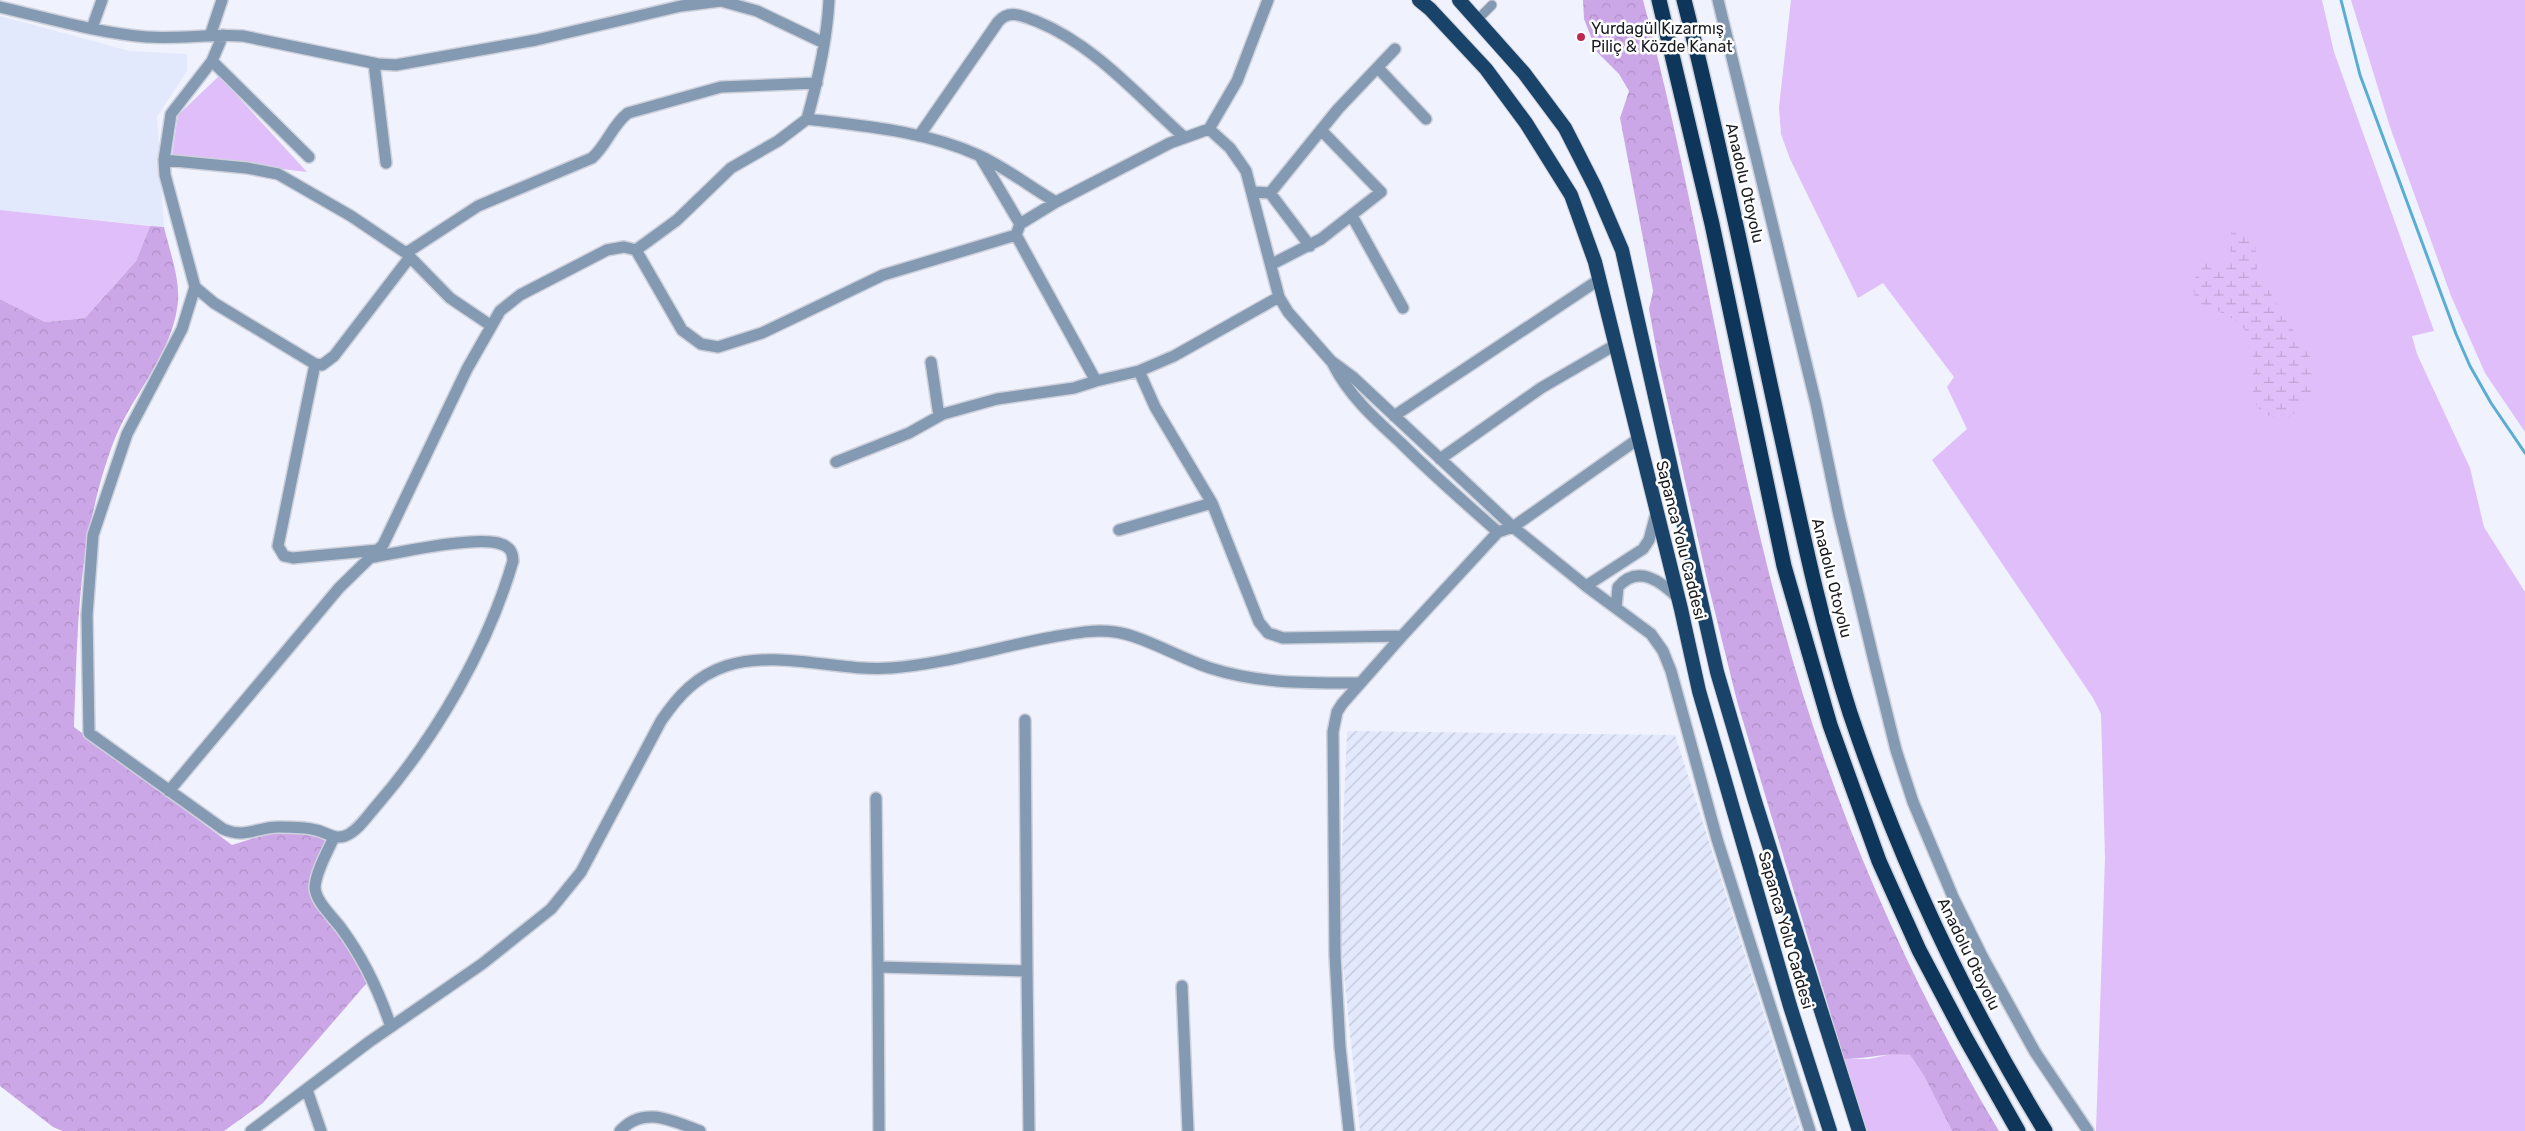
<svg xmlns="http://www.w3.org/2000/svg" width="2525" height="1131" viewBox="0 0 2525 1131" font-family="Rubik,sans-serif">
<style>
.built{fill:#e2e9fc}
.industrial{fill:url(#industrial-furrows)}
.green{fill:#e0bef9}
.forest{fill:url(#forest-crowns)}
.wetland{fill:url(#wetland-marsh)}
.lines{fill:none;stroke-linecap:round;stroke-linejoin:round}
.stream{stroke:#5aadd2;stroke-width:3}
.pedestrian-casing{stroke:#ced1db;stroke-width:11}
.minor-casing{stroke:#ced1db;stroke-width:14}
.trunk-casing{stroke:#ced1db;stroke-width:16}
.motorway-casing{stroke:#ced1db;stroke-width:18}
.pedestrian{stroke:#839ab2;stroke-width:9}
.minor{stroke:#839ab2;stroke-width:11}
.trunk{stroke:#1a4369;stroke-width:14}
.motorway{stroke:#0e365a;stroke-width:15}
.poi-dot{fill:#bb2b50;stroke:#fff;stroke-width:2}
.labels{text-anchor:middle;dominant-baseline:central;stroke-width:5;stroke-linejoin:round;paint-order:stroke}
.poi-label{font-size:16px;fill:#1b1d23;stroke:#fff;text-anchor:start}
.street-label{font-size:16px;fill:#1b1d23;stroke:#fff}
</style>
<defs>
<pattern id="industrial-furrows" width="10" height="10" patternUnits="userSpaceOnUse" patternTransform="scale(1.25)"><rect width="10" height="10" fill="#e2e9fc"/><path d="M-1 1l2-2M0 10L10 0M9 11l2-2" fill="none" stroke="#c1c7d8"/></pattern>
<pattern id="forest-crowns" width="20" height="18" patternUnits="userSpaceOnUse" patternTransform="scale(1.25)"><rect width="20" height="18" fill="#cca7e7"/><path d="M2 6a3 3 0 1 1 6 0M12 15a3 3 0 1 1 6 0" fill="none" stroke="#af8fc6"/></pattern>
<pattern id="wetland-marsh" width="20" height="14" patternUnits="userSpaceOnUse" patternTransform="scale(1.25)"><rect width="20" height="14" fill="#e0bef9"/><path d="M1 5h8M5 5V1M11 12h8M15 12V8" fill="none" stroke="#c0a3d5"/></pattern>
</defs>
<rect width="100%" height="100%" fill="#f0f3fe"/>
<path class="built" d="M0 16 130 51 187 54V71L157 117 164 227 0 210Z"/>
<path class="industrial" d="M1347 731 1675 735 1801 1131H1360L1339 924Z"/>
<path class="green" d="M1791 0H2322L2334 52 2434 331 2412 336 2417 354 2470 468 2484 527 2525 592V1131H2096L2105 858 2101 714 2093 698 1932 460 1967 429 1947 387 1954 377 1883 283 1858 298 1790 159 1781 134 1779 107Z
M2351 0H2525V432L2485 373 2451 296 2390 127Z
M219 76 307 172 172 156 178 115Z
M0 210 150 226 136 261 85 318 45 322 0 299Z
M1896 1053 1910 1055 1924 1076 1952 1131H1867L1844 1059H1869Z"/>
<path class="forest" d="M1583 0H1643C1698 206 1726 420 1783 626 1831 803 1905 974 1999 1131H1952L1924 1076 1910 1055C1888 1052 1866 1059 1844 1059L1737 701 1708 584 1659 364 1649 309 1653 291 1620 118 1629 91 1619 74 1597 52 1584 19Z
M150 226 164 227C170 253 182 283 177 309 170 352 140 387 121 425 111 445 100 481 95 504 77 574 77 655 74 727L232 845C265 834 300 822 331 844L315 888 372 977 263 1103 224 1131H63L53 1127 0 1086V299L45 322 85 318 136 261Z"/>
<path class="wetland" d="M2233 227 2244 229 2255 239 2257 271 2313 362 2314 387 2300 408 2286 420C2280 419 2273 417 2267 415 2239 402 2265 355 2245 330 2233 314 2212 310 2196 301 2190 283 2194 277 2206 263L2219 265 2231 262 2230 239Z"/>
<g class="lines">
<path class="stream" d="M2341 0 2360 75 2456 334 2470 366 2491 403 2525 453"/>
<defs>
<path id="pedestrian" d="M1478 19 1492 5"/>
<path id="minor" d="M829 0C827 40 818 80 807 119 864 126 925 131 978 155 1005 167 1030 187 1056 202
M1718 0 1816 404 1839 515 1874 661 1896 750 1913 802 1953 897 1983 958 2035 1052 2088 1131
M0 7C48 18 97 33 147 37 179 39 211 34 243 36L378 64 396 65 536 40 681 6 721 1 757 11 824 43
M92 28 102 0
M223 35 212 61 171 114 164 160 165 175 195 287 182 329 127 434 93 535 87 615 89 733 223 829C245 839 257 827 278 827 290 827 305 827 316 830 326 832 334 840 345 836 358 831 368 815 377 805 436 737 488 647 513 561 513 552 510 547 501 544 477 535 397 553 369 558
M210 36 222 0
M212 61 309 157
M374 63 386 163
M1378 68 1426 119
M1209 129 1230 148 1246 171 1279 297 1288 312 1331 361 1354 378 1513 527 1586 586 1651 634 1663 651 1671 671 1717 839 1810 1131
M919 136 998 22C1009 9 1022 16 1036 21 1095 45 1137 95 1184 137
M981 158 1020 224
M164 160 247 168 278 174 351 216 406 253 478 206 592 158C607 145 612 125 628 113L721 87 817 83
M1253 192 1270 193 1310 246
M1270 193 1338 109 1395 49
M1352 216 1403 308
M1016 235 1096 381 1139 371 1174 356 1279 297
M636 250 677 220 731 168 778 141 807 119
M406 253 450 298 490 325
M1272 264 1321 239 1381 192 1321 130
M195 287 214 303 315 364 322 365 334 356 410 257
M931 362 939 416
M315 364 278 546 284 556 293 558 378 550
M1333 364C1349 396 1375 419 1401 443 1432 474 1465 503 1498 532
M1139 371 1155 407 1212 503 1259 622 1268 633 1283 638 1402 636 1498 532 1513 527 1638 439
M1394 416 1600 279
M1440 459 1541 388 1615 345
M836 462 909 433 943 414 997 399 1074 388 1096 381
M1119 530 1212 503
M1586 586 1643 549 1649 540 1656 514
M1616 608 1618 587C1638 564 1661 581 1679 599
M1025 720 1027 971
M169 791 339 588 383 545 467 369 500 311 520 295 607 250 624 247 636 250 682 330 701 344 718 347 762 333 883 275 1016 235 1020 224 1056 202 1170 143 1209 129 1237 81 1268 0
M876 798 878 967
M334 837C328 851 316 871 315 887 315 901 333 917 341 928 364 959 379 991 391 1027
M1182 986 1188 1131
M307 1090 321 1131
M251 1131 369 1042 482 964 551 909 581 872 661 721C678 696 696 676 726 666 780 649 836 672 891 668 944 664 995 648 1047 638 1070 634 1092 629 1115 632 1141 635 1182 659 1210 668 1259 684 1309 683 1360 683
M620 1131C643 1105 673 1121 700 1131
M879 1131 878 967 1027 971 1029 1131
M1349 1131 1340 1047 1335 955 1333 732 1337 712 1342 704 1402 636"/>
<path id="trunk" d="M1419 0 1430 9 1486 69 1526 123 1571 195 1595 262 1681 609 1699 691 1790 1006 1830 1131
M1459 0 1524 73 1565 128 1595 187 1622 250 1717 672 1754 798 1859 1131"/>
<path id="motorway" d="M1659 0 1712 224 1784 566 1830 725 1879 861 1919 950 1965 1037 2018 1131
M1684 0C1721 146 1750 293 1782 439 1802 531 1821 623 1850 713 1899 859 1965 1000 2045 1131"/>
</defs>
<use href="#pedestrian" class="pedestrian-casing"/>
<use href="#minor" class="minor-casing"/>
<use href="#trunk" class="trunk-casing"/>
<use href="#motorway" class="motorway-casing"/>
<use href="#pedestrian" class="pedestrian"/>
<use href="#minor" class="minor"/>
<use href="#trunk" class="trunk"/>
<use href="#motorway" class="motorway"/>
</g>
<circle class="poi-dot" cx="1581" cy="37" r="5"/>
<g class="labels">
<g class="poi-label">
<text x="1591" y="28">Yurdagül Kızarmış<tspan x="1591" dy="18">Piliç &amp; Közde Kanat</tspan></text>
</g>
<g class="street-label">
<text transform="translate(1745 183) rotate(77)">Anadolu Otoyolu</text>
<text transform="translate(1681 540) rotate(76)">Sapanca Yolu Caddesi</text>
<text transform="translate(1832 578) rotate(76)">Anadolu Otoyolu</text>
<text transform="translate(1786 930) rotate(74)">Sapanca Yolu Caddesi</text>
<text transform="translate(1969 954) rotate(64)">Anadolu Otoyolu</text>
</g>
</g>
</svg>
